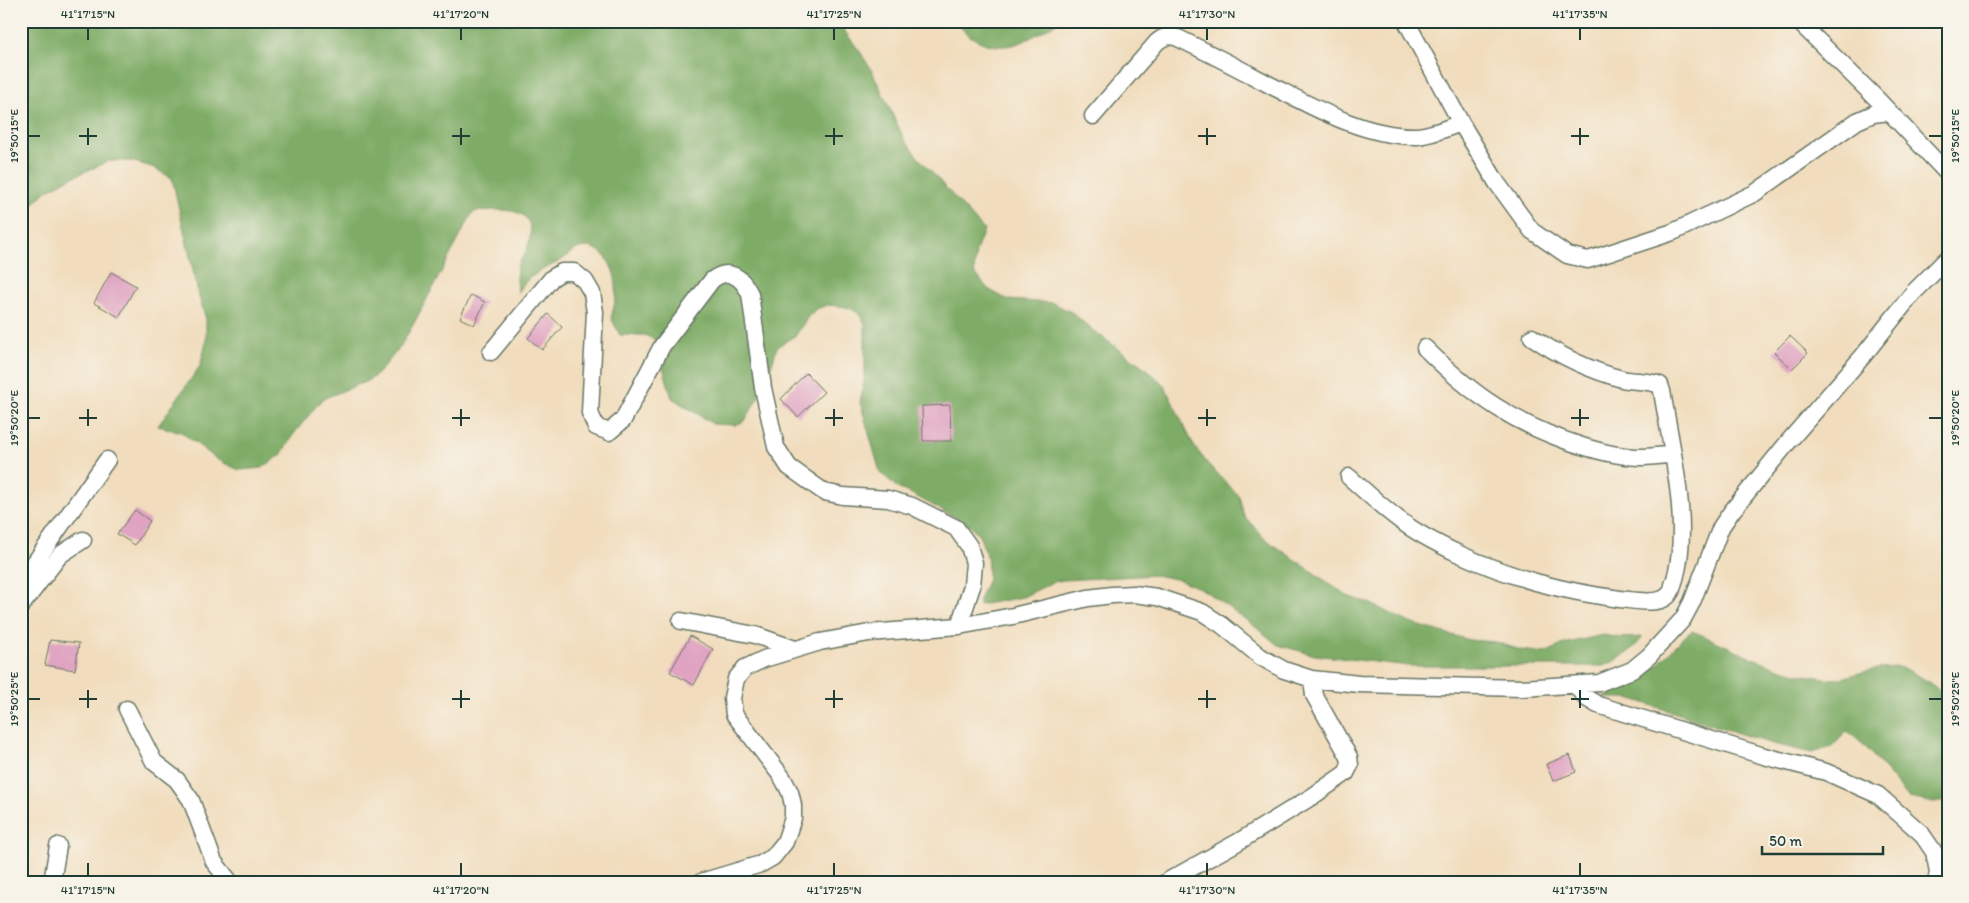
<svg xmlns="http://www.w3.org/2000/svg" width="1969" height="903" viewBox="0 0 1969 903" font-family="Itim,sans-serif">
<style>
.forest{fill:#7eac66;stroke:#4e744d}
.building{fill:#e0a4c2}
.lines{fill:none;stroke-linecap:round;stroke-linejoin:round}
.minor-casing{stroke:#687564;stroke-width:19}
.minor{stroke:#fff;stroke-width:16}
.ticks{fill:none;stroke:#1f3d34;stroke-width:2}
.neatline{fill:none;stroke:#1f3d34;stroke-width:2}
.ticks-label{font-size:12px;text-anchor:middle;fill:#1f3d34}
</style>
<rect width="100%" height="100%" fill="#f7f3e8"/>
<filter id="ink" filterUnits="userSpaceOnUse"><feTurbulence type="fractalNoise" baseFrequency=".02" numOctaves="2"/><feDisplacementMap in="SourceGraphic" scale="10" xChannelSelector="R" yChannelSelector="G"/><feConvolveMatrix kernelMatrix="1 2 1 2 8 2 1 2 1" color-interpolation-filters="sRGB"/></filter>
<filter id="wash" filterUnits="userSpaceOnUse"><feTurbulence type="fractalNoise" baseFrequency=".0096" numOctaves="4" result="noise"/><feDisplacementMap in="SourceGraphic" scale="20" xChannelSelector="R" yChannelSelector="G"/><feGaussianBlur stdDeviation="1.12" result="paint"/><feColorMatrix in="noise" values="0 0 0 0 0 0 0 0 0 0 0 0 0 0 0 0 0 1.4 0 .05"/><feComposite in="paint" operator="in"/></filter>
<g filter="url(#wash)">
<rect width="100%" height="100%" fill="#f1ddbd"/>
<path class="forest" d="M21 21H837L861 53 873 73 904 139 918 157 984 230 976 251 974 272 988 289 1008 300 1053 303 1073 313 1091 329 1148 370 1164 385 1194 446 1208 464 1239 496 1244 516 1264 538 1347 596 1369 603 1410 623 1469 640 1495 642 1521 650 1545 653 1564 644 1603 635 1621 638 1643 637C1631 652 1621 659 1603 666H1409L1315 655 1278 645 1252 624 1202 589 1180 580 1156 575 1064 580 1053 582 1023 597 979 605V600L988 579V568L987 556 979 535 971 526 910 493 899 489 880 472 860 402 865 377V324L860 314 850 308 839 306 827 305 816 309 808 317 796 335 777 347 767 381 745 421 735 425 713 424 672 398 655 340 645 335H620L611 318C614 307 617 295 616 284 614 265 601 242 580 248 572 250 567 257 560 261 544 270 526 275 518 293 518 285 515 272 518 265 519 260 524 257 526 252 529 243 533 230 528 221 521 206 487 210 473 212L413 325 400 347 383 368 375 376 365 382 322 399 293 435 281 455 262 468 239 470 218 460 181 432 158 426 200 366 206 343V319L199 297 172 178 152 167 131 161H109L66 180 47 191 32 205 21 221Z
M956 21H1060C1047 28 1035 36 1022 42 998 52 970 43 956 21Z
M1692 631C1733 647 1774 672 1818 677 1825 678 1834 680 1841 678 1858 674 1888 663 1905 669 1918 674 1941 689 1948 700V802H1930L1909 798 1864 745 1847 731 1832 747 1812 753 1769 743 1629 698H1603C1619 690 1636 683 1650 671 1666 659 1676 642 1692 631Z"/>
<g id="blocks">
<path class="building" d="M111 272 136 286 119 317 94 303Z
M471 295 485 302 474 325 460 318Z
M548 314 562 327 542 350 528 338Z
M1790 336 1808 353 1792 369 1774 352Z
M806 373 824 392 798 417 781 399Z
M950 405 951 441H923L922 406Z
M135 510 150 521 135 545 117 534Z
M690 636 713 649 694 685 670 672Z
M50 640 79 643 75 670 45 665Z
M1570 755 1576 772 1553 781 1546 764Z"/>
</g>
</g>
<g filter="url(#ink)">
<use href="#blocks" fill-opacity="0" stroke="#687564" stroke-width="1"/>
<g class="lines">
<defs>
<path id="minor" d="M1406 21 1461 123 1497 183 1532 231 1567 255 1588 260 1673 232 1755 193 1857 121 1873 114 1889 112
M1798 21 1877 99 1948 174
M1093 116 1157 42C1164 36 1169 35 1178 38 1209 53 1240 69 1270 85 1315 108 1365 137 1417 136 1432 135 1447 128 1461 123
M1425 348C1473 396 1516 425 1582 446 1601 452 1621 457 1641 457 1651 457 1662 455 1672 455
M491 352 552 278 562 272H574L585 281 592 293 595 312 590 413 596 427 609 432 623 420 662 346 712 280C729 267 742 277 750 294L763 388 776 447 789 467 824 492 843 496 888 499 912 506 956 528 969 546 974 563 972 586 959 626
M1349 477C1366 492 1383 508 1401 521 1418 534 1438 544 1457 553 1512 578 1561 591 1620 599 1633 600 1662 607 1670 593 1673 589 1673 583 1675 579 1691 523 1671 448 1662 391L1660 385C1648 380 1635 382 1622 379 1589 370 1560 356 1532 337
M21 582 107 460
M21 606 60 555 83 540
M681 621 755 635 795 649
M1576 686 1586 698 1598 705 1764 756 1826 772 1878 795 1921 833 1934 852 1938 872 1936 882
M127 709 154 762 177 780 191 800 214 862 230 882
M52 882 58 846
M701 882 761 864 773 857 785 842 793 818V805L790 792 782 777 734 714 732 698 736 679 745 668 764 659 820 642 869 633 959 626 1013 616 1088 598 1112 595 1134 594 1157 597 1202 612 1222 625 1261 657 1284 670 1312 679 1359 684 1522 688 1599 683 1632 670 1649 656 1683 619 1692 602 1721 527 1732 511 1789 441 1863 356 1913 293 1948 258
M1166 882 1238 842 1313 796 1346 773 1350 765 1349 757 1314 695 1312 679"/>
</defs>
<use href="#minor" class="minor-casing"/>
<use href="#minor" class="minor"/>
</g>
</g>
<path class="ticks" d="M88 28V40M461 28V40M834 28V40M1207 28V40M1580 28V40M88 128V145M461 128V145M834 128V145M1207 128V145M1580 128V145M28 136H40M79 136H97M452 136H470M825 136H843M1198 136H1216M1571 136H1589M1929 136H1942M88 409V426M461 409V426M834 409V426M1207 409V426M1580 409V426M28 418H40M79 418H97M452 418H470M825 418H843M1198 418H1216M1571 418H1589M1929 418H1942M88 690V708M461 690V708M834 690V708M1207 690V708M1580 690V708M28 699H40M79 699H97M452 699H470M825 699H843M1198 699H1216M1571 699H1589M1929 699H1942M88 863V876M461 863V876M834 863V876M1207 863V876M1580 863V876"/>
<rect width="1969" height="903" fill="none" stroke="#f7f3e8" stroke-width="55"/>
<path d="M1762 846v8h121v-8" fill="none" stroke="#1f3d34" stroke-width="2.5"/>
<text x="1769" y="846" font-size="15" fill="#1f3d34" stroke="#f7f3e8" stroke-width="4" paint-order="stroke">50 m</text>
<rect x="28" y="28" width="1914" height="848" class="neatline"/>
<g class="ticks-label">
<text x="88" y="18">41°17'15"N</text>
<text x="461" y="18">41°17'20"N</text>
<text x="834" y="18">41°17'25"N</text>
<text x="1207" y="18">41°17'30"N</text>
<text x="1580" y="18">41°17'35"N</text>
<text transform="translate(1955 136) rotate(-90)" y="4">19°50'15"E</text>
<text transform="translate(14 136) rotate(-90)" y="4">19°50'15"E</text>
<text transform="translate(1955 418) rotate(-90)" y="4">19°50'20"E</text>
<text transform="translate(14 418) rotate(-90)" y="4">19°50'20"E</text>
<text transform="translate(1955 699) rotate(-90)" y="4">19°50'25"E</text>
<text transform="translate(14 699) rotate(-90)" y="4">19°50'25"E</text>
<text x="88" y="894">41°17'15"N</text>
<text x="461" y="894">41°17'20"N</text>
<text x="834" y="894">41°17'25"N</text>
<text x="1207" y="894">41°17'30"N</text>
<text x="1580" y="894">41°17'35"N</text>
</g>
</svg>
